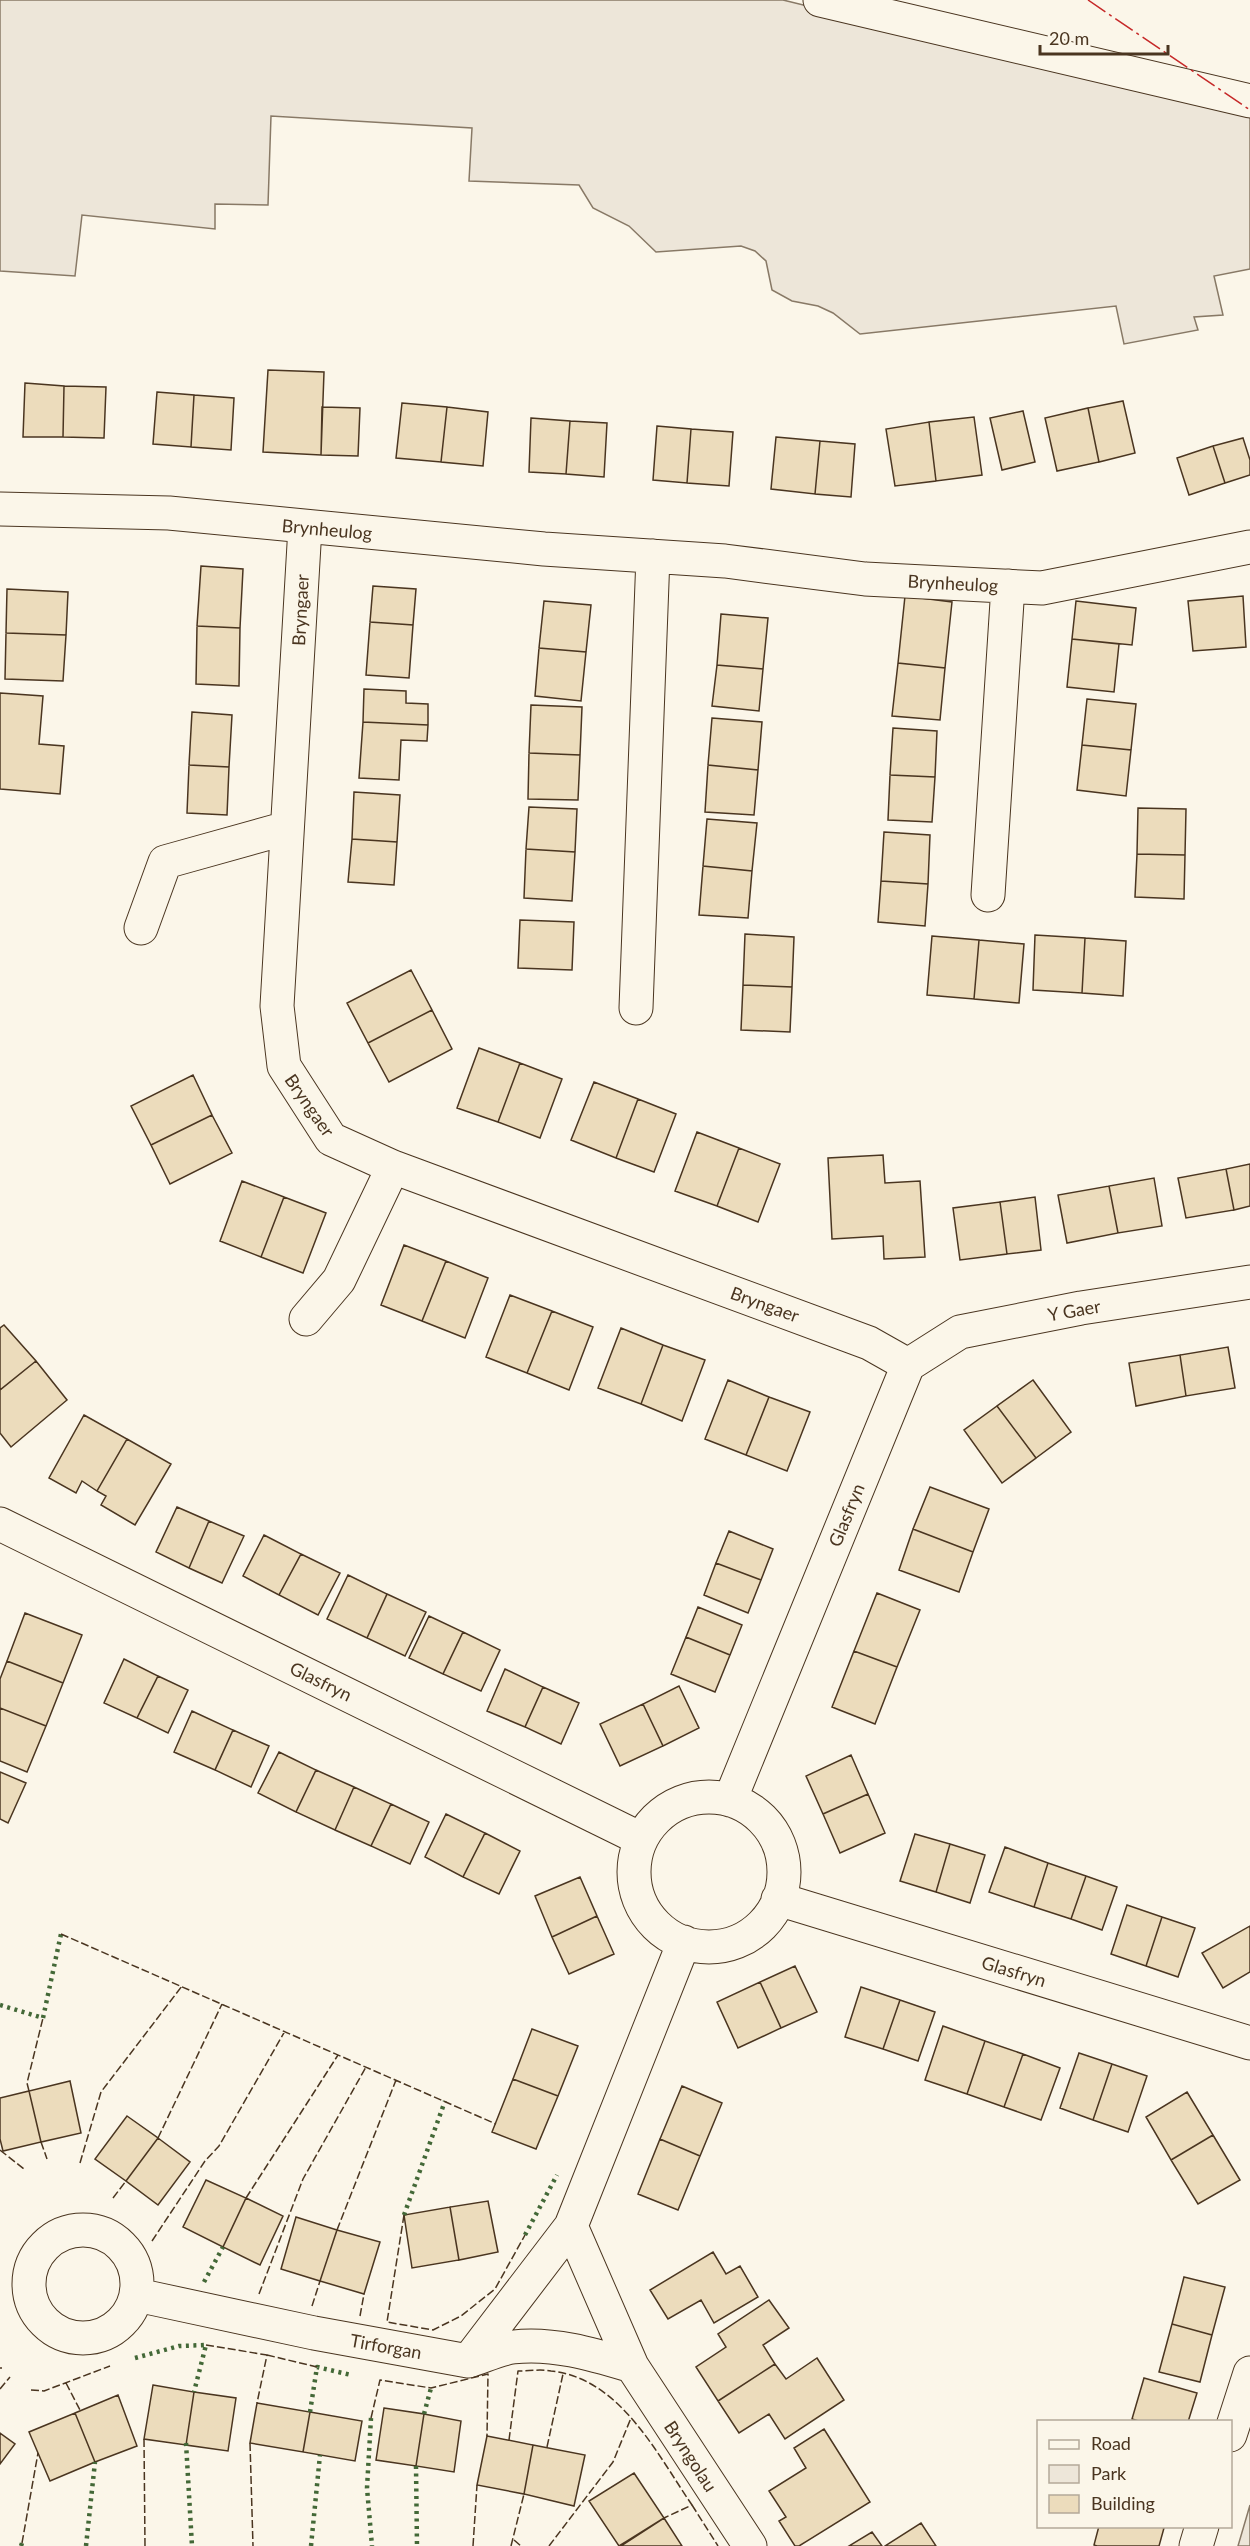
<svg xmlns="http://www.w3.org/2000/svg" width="1250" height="2546" viewBox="0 0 1250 2546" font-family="Lato,sans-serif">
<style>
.green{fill:#ede6d9;stroke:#887966;stroke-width:1.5}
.building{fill:#ecdcbc;stroke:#4a3520;stroke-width:1.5}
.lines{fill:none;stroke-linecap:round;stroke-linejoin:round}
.minor-casing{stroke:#4a3520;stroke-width:35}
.minor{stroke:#fbf6e9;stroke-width:33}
.hedge{stroke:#436837;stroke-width:4.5;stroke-dasharray:3 4.5;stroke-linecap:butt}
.fence{stroke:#4a3520;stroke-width:1.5;stroke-dasharray:8 3;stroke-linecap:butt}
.power{stroke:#c62828;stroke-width:1.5;stroke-dasharray:21 4.5 3 4.5;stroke-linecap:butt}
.labels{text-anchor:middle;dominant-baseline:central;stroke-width:4.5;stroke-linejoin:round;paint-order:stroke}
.street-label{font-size:18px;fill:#4a3520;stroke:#fbf6e9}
</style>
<rect width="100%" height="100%" fill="#fbf6e9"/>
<path class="green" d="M0 0H783L1092 76 1250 111V269L1214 276 1223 315 1194 317 1198 330 1124 344 1116 306 860 334 833 313 818 306 792 301 772 290 766 261 755 251 741 246 656 252 629 226 593 208 579 185 469 181 472 128 271 116 268 205 215 204V229L82 215 75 276 0 271Z
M1250 2505V2546H1238Z"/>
<path class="building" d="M268 370 324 372 321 455 263 452Z
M25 383 64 386 63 437H23Z
M64 386 106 387 104 438 63 437Z
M157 392 194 395 191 447 153 444Z
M194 395 234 398 231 450 191 447Z
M1123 401 1135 453 1099 462 1088 408Z
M402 403 447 407 441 462 396 458Z
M322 407 360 408 358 456 321 455Z
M447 407 488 412 483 466 441 462Z
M1088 408 1099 462 1057 471 1045 418Z
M1023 411 1035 462 1002 470 990 418Z
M974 417 982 475 936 481 929 422Z
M531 418 570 421 566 474 529 472Z
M570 421 607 423 604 477 566 474Z
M929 422 936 481 895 486 886 429Z
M657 426 691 429 687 483 653 480Z
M691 429 733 432 729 486 687 483Z
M776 437 820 441 815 494 771 489Z
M1243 438 1250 460V475L1225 483 1213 446Z
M820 441 855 444 851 497 815 494Z
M1213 446 1225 483 1189 495 1177 458Z
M201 566 243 569 240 628 197 626Z
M373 586 416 589 413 625 370 622Z
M7 589 68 592 66 635 6 633Z
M905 596 952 602 945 668 898 663Z
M1243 596 1246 647 1193 651 1188 601Z
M544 601 591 605 586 652 539 648Z
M1076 601 1136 608 1132 645 1072 639Z
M721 614 768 618 763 669 717 665Z
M370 622 413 625 409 678 366 675Z
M197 626 240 628 239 686 196 684Z
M6 633 66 635 63 681 5 679Z
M1072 639 1119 644 1114 692 1067 687Z
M539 648 586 652 581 701 535 696Z
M898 663 945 668 940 720 892 716Z
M717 665 763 669 759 711 712 706Z
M364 689 406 691V703L428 704V725L363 722Z
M0 693 43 696 39 744 64 746 60 794 0 789Z
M1087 699 1136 704 1131 750 1082 745Z
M531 705 582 707 580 755 529 753Z
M192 712 232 715 229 767 189 765Z
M712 718 762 722 758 770 708 765Z
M363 722 428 725 427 741 401 740 399 780 359 778Z
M893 728 937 731 935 777 890 775Z
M1082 745 1131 750 1126 796 1077 790Z
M529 753 580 755 578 800 528 799Z
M189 765 229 767 227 815 187 813Z
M708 765 758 770 754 815 705 812Z
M890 775 935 777 932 822 888 820Z
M354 792 400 795 397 842 352 839Z
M529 807 577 809 575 852 526 849Z
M1138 808 1186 809 1185 855 1137 854Z
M707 819 757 823 752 871 703 866Z
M884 832 930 835 928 884 881 881Z
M352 839 397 842 394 885 348 882Z
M526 849 575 852 572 901 524 898Z
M1137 854 1185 855 1184 899 1135 897Z
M703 866 752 871 748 918 699 915Z
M881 881 928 884 925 926 878 922Z
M520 920 574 922 572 970 518 968Z
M745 934 794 937 792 987 743 985Z
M1035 935 1085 938 1082 993 1033 990Z
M932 936 979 940 974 999 927 995Z
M1085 938 1126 941 1123 996 1082 993Z
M979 940 1024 944 1019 1003 974 999Z
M411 970 432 1010 368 1043 347 1003Z
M743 985 792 987 790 1032 741 1030Z
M432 1010 452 1049 389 1082 368 1043Z
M479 1048 520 1063 498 1122 457 1108Z
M520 1063 562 1079 540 1138 498 1122Z
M193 1075 212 1115 151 1145 131 1106Z
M594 1082 638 1099 616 1158 571 1140Z
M638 1099 676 1114 654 1172 616 1158Z
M212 1115 232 1153 170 1184 151 1145Z
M697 1132 739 1148 717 1206 675 1191Z
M739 1148 780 1164 758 1222 717 1206Z
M883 1155 885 1183 920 1181 925 1257 884 1259 883 1236 832 1239 828 1158Z
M1250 1164V1206L1234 1210 1226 1169Z
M1226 1169 1234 1210 1186 1218 1178 1178Z
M1154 1178 1162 1226 1118 1233 1109 1186Z
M242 1181 284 1197 261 1257 220 1241Z
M1109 1186 1118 1233 1067 1243 1058 1195Z
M284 1197 326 1213 303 1273 261 1257Z
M1035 1197 1041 1250 1007 1254 1000 1202Z
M1000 1202 1007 1254 960 1260 953 1208Z
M404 1245 446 1261 422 1321 381 1305Z
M446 1261 488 1278 465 1338 422 1321Z
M510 1295 552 1311 527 1373 486 1357Z
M552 1311 593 1327 569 1390 527 1373Z
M4 1325 36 1361 0 1390V1328Z
M621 1328 663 1345 641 1404 598 1388Z
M663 1345 705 1360 682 1421 641 1404Z
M1228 1347 1235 1388 1186 1396 1180 1355Z
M1180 1355 1186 1396 1136 1406 1129 1363Z
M36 1361 67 1400 11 1447 0 1433V1390Z
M728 1380 769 1397 746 1455 705 1439Z
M1033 1380 1071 1432 1036 1458 997 1406Z
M769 1397 810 1412 787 1471 746 1455Z
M997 1406 1036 1458 1002 1483 964 1430Z
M84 1415 127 1439 97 1491 82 1481 76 1493 49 1478Z
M127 1439 171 1464 135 1525 101 1505 106 1496 97 1491Z
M930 1487 989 1509 973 1552 913 1529Z
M177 1507 209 1521 189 1568 156 1552Z
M209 1521 244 1536 222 1583 189 1568Z
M913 1529 973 1552 959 1592 899 1570Z
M729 1531 773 1549 761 1580 716 1563Z
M264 1535 301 1554 279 1595 243 1576Z
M301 1554 340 1573 318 1615 279 1595Z
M716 1563 761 1580 748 1613 704 1595Z
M348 1575 387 1594 367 1638 327 1619Z
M877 1593 920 1610 897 1667 854 1651Z
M387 1594 426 1612 405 1656 367 1638Z
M698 1607 742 1625 730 1655 686 1637Z
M25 1613 82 1635 63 1683 7 1661Z
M429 1616 463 1632 443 1674 409 1658Z
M463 1632 500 1650 481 1691 443 1674Z
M686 1637 730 1655 715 1692 671 1674Z
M854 1651 897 1667 875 1724 832 1707Z
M124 1659 158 1676 137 1718 104 1703Z
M7 1661 63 1683 46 1726 0 1708V1679Z
M505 1669 543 1687 525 1727 487 1711Z
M158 1676 188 1690 168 1733 137 1718Z
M679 1686 699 1728 663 1746 643 1704Z
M543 1687 579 1703 561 1744 525 1727Z
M643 1704 663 1746 620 1766 600 1724Z
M0 1708 46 1726 27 1772 0 1761Z
M192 1711 233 1730 215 1770 174 1752Z
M233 1730 269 1746 251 1787 215 1770Z
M279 1752 316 1770 296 1812 258 1793Z
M851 1755 868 1794 823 1814 806 1776Z
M316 1770 354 1787 335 1830 296 1812Z
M0 1772 26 1783 8 1823 0 1819Z
M354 1787 391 1804 371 1846 335 1830Z
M868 1794 885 1833 840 1853 823 1814Z
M391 1804 429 1822 410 1864 371 1846Z
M446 1814 485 1833 463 1877 425 1857Z
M485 1833 520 1851 499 1894 463 1877Z
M915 1834 950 1844 936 1892 900 1881Z
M950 1844 985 1855 970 1903 936 1892Z
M1005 1847 1048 1863 1034 1907 989 1892Z
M1048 1863 1086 1876 1071 1919 1034 1907Z
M1086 1876 1117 1887 1102 1930 1071 1919Z
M580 1877 597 1916 552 1937 535 1896Z
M1127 1905 1162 1917 1146 1966 1111 1954Z
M597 1916 614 1954 569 1974 552 1937Z
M1162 1917 1195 1928 1178 1977 1146 1966Z
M1250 1926V1972L1223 1988 1202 1953Z
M795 1966 817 2012 781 2028 760 1982Z
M760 1982 781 2028 738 2048 717 2002Z
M861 1987 900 2000 883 2049 845 2037Z
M900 2000 935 2012 918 2061 883 2049Z
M943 2026 985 2041 967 2094 925 2080Z
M532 2029 578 2046 558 2096 513 2079Z
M985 2041 1023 2054 1004 2107 967 2094Z
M1079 2053 1112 2064 1093 2120 1060 2108Z
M1023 2054 1060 2068 1041 2120 1004 2107Z
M1112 2064 1147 2076 1128 2132 1093 2120Z
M513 2079 558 2096 536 2149 492 2132Z
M70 2081 81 2133 41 2142 29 2091Z
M682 2086 722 2103 700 2156 660 2139Z
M29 2091 41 2142 3 2151 0 2139V2098Z
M1187 2092 1213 2135 1171 2160 1146 2117Z
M127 2116 158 2138 126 2181 95 2159Z
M1213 2135 1240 2180 1198 2204 1171 2160Z
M158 2138 190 2162 158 2205 126 2181Z
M660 2139 700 2156 678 2210 638 2194Z
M206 2180 246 2198 223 2247 183 2227Z
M246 2198 283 2216 260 2265 223 2247Z
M488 2201 498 2252 459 2260 450 2207Z
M450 2207 459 2260 412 2268 404 2215Z
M296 2217 337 2230 320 2281 281 2269Z
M337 2230 380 2242 364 2294 320 2281Z
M713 2252 726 2274 740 2266 758 2297 714 2323 701 2300 668 2319 650 2290Z
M1184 2277 1225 2287 1212 2335 1172 2324Z
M769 2300 789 2328 763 2345 775 2364 718 2401 696 2367 726 2347 718 2334Z
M1172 2324 1212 2335 1200 2382 1159 2372Z
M817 2358 844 2400 785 2439 769 2414 739 2433 718 2401 775 2364 786 2379Z
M1144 2378 1197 2393 1188 2422H1142L1132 2419Z
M153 2385 194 2392 186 2445 144 2439Z
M194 2392 236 2398 228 2451 186 2445Z
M118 2395 137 2446 95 2462 75 2413Z
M257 2403 310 2412 303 2452 250 2443Z
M384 2408 424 2414 416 2466 376 2460Z
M310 2412 362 2421 355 2461 303 2452Z
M75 2413 95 2462 50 2481 29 2432Z
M424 2414 461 2421 454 2472 416 2466Z
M824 2429 870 2502 799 2546H795L779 2521 786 2517 769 2491 806 2468 794 2448Z
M0 2433 15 2444 0 2464Z
M487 2436 533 2445 524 2494 477 2485Z
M533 2445 585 2455 574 2506 524 2494Z
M634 2473 664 2518 619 2546 589 2501Z
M664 2518 682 2546H621Z
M921 2523 936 2546H885Z
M1099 2526H1159L1164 2528 1159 2546H1097L1094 2545Z
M872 2532 882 2546H849Z"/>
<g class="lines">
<defs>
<path id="minor" d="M820 0 1250 101
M0 509 169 513 544 549 725 561 865 579 1042 588 1250 547
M305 527 277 1006 284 1066 331 1139 393 1167 869 1343 908 1365
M988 895 1008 586
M141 928 165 862 287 828
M636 1008 653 556
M306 1319 339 1280 393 1167
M908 1365 960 1332 1081 1308 1250 1282
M0 1524 641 1839
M634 1872a75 75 0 1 1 150 0a75 75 0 1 1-150 0Z
M730 1800 908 1365
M778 1899 1250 2043
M571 2226 632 2366 750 2546
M29 2284a54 54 0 1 1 108 0a54 54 0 1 1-108 0Z
M137 2295 314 2333 468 2361 571 2226 684 1942
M468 2361C482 2357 498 2349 513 2347 553 2342 595 2355 632 2366
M1230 2435 1250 2373
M1196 2546 1202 2526"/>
</defs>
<use href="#minor" class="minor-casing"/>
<use href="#minor" class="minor"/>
<path class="hedge" d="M0 2005 43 2018 61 1934
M404 2215 445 2101
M525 2235 557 2175
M204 2282 223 2247
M135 2358 179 2346 206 2345 194 2392
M310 2412 317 2367 351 2375
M424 2414 431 2388
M371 2418 367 2488 372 2546
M186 2443 192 2546
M416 2466 417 2546
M21 2546 22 2543
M86 2546 95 2462
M311 2546 320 2455"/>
<path class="fence" d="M61 1934 496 2124
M29 2091 27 2083 43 2018
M158 2138 222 2004
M41 2142 47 2159
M0 2150 24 2169
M80 2163 101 2092 182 1986
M113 2198 126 2181
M246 2198 338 2055
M404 2215 387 2322 433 2330 461 2316 495 2289 525 2235
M337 2230 396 2080
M152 2241 205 2161 219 2146 285 2031
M259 2294 303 2179 366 2067
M312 2306 320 2281
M360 2316 364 2294
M206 2345 267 2355 257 2403
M267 2355 317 2367
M0 2368H2
M66 2383 80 2410
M0 2389 10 2377
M31 2390 44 2391 110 2366
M371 2418 380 2380 431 2388 488 2374 487 2436
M144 2439 145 2546
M509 2440 518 2371C529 2371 540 2369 551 2371 620 2378 657 2454 692 2505L664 2518
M250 2443 253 2546
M547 2447 563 2374
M692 2505 718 2546
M514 2540 521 2546
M22 2543 38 2453
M473 2546 477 2485
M511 2546 524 2494
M549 2546 613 2462 631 2418"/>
<path class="power" d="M1088 0 1250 110"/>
</g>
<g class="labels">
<g class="street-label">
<text transform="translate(327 529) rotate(5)">Brynheulog</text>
<text transform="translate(953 583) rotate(3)">Brynheulog</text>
<text transform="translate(300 610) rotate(-87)">Bryngaer</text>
<text transform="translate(310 1105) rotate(55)">Bryngaer</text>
<text transform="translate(765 1304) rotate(20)">Bryngaer</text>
<text transform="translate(1074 1310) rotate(-10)">Y Gaer</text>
<text transform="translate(846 1515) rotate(-68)">Glasfryn</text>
<text transform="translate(321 1681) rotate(26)">Glasfryn</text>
<text transform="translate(1014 1971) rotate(17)">Glasfryn</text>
<text transform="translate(386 2346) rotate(10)">Tirforgan</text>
<text transform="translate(691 2456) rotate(57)">Bryngolau</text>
</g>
</g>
<rect x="1037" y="2420" width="195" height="108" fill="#fbf6e9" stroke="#b4a999" stroke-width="1.5"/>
<rect x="1049" y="2440" width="30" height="9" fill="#fbf6e9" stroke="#b4a999" stroke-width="1.5"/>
<text x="1091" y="2450" font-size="18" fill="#4a3520">Road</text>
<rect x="1049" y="2465" width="30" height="18" fill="#ede6d9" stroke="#b4a999" stroke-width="1.5"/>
<text x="1091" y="2480" font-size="18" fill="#4a3520">Park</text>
<rect x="1049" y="2495" width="30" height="18" fill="#ecdcbc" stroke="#b4a999" stroke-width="1.5"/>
<text x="1091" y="2510" font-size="18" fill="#4a3520">Building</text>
<path d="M1040 45v9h128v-9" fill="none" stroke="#4a3520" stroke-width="3"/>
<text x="1049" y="45" font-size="18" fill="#4a3520" stroke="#fbf6e9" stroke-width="4.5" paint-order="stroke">20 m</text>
</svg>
